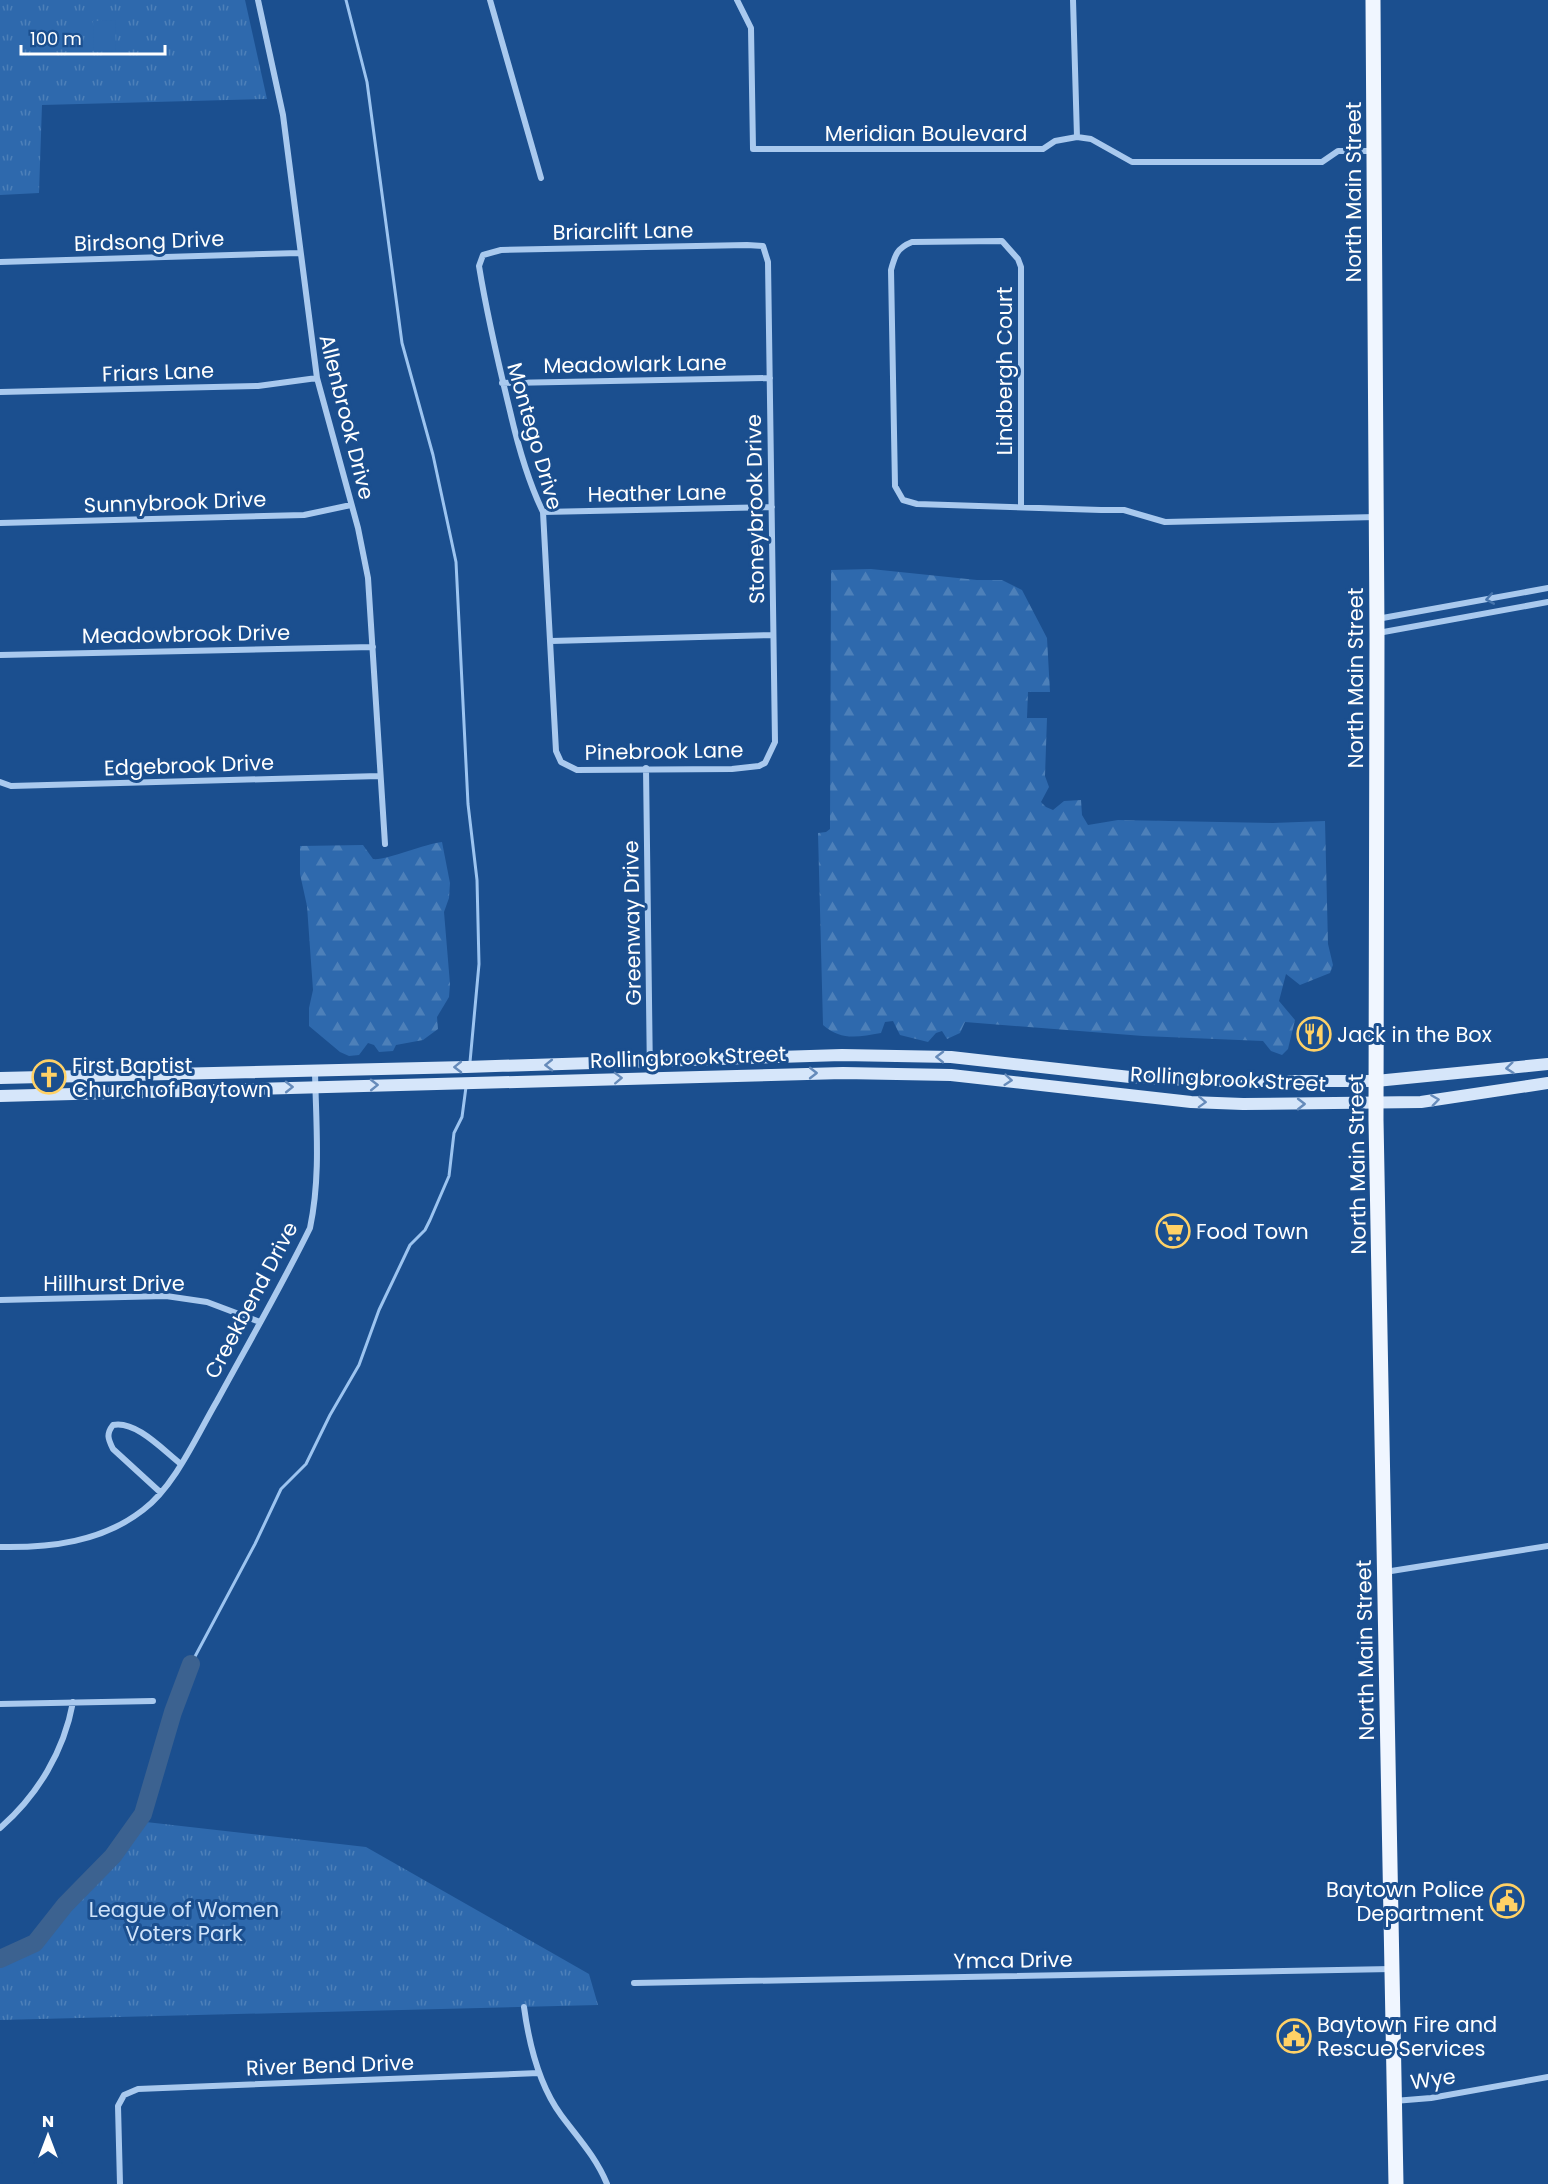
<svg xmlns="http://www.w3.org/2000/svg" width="1548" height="2184" viewBox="0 0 1548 2184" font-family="Poppins,sans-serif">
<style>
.forest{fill:url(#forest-firs)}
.park{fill:url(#park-tufts)}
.pitch{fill:#2e69ad}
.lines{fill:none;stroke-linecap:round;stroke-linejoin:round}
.stream{stroke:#9cc4f0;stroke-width:3}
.river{stroke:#3c6290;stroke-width:18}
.street{stroke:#a9c9ee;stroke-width:6}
.secondary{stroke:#d6e6fa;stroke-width:12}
.primary{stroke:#f0f6ff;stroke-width:15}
.oneway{stroke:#4674ac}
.oneway2{stroke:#668bba}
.labels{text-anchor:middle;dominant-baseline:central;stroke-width:6;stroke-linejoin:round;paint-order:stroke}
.street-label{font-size:21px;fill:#fff;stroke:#1b4f8f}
.poi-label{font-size:21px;fill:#fff;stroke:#1b4f8f;text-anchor:start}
.park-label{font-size:21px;fill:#cfe3fa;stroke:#1b4f8f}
</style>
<defs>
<pattern id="forest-firs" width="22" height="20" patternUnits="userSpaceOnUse" patternTransform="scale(1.5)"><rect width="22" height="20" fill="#2e69ad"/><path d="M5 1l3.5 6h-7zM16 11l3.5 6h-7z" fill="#4d80b9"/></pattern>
<pattern id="park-tufts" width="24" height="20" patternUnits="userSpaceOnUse" patternTransform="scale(1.5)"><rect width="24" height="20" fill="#2e69ad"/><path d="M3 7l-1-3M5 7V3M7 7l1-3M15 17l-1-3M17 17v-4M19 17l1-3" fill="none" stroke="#4d80b9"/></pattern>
</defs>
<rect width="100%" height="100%" fill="#1b4f8f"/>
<path class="forest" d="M871 569 977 580H1002L1022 590 1047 638 1050 692H1028L1027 718H1047L1045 776 1049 787 1041 802 1046 807 1053 810 1064 801 1081 800 1082 815 1088 825 1118 820 1273 823 1325 821 1328 944 1333 965 1330 973 1300 985 1286 974 1279 1001 1295 1020 1288 1049 1282 1055 1271 1051 1263 1041 1143 1036 965 1022 960 1033 947 1039 942 1031 936 1033 928 1042 900 1035 893 1021 885 1022 881 1033C858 1037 841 1041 823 1025L818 833 826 832 830 829 831 570Z
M442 842 450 883 449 898 444 912 450 984 449 997 437 1017 438 1029 423 1040 396 1045 393 1051 379 1052 374 1045 368 1043 359 1055 349 1056 340 1052 309 1026V1008L313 990 307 906 300 874V846L363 845 373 859C385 861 424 844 442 842Z"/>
<path class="park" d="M0 0H245L267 99 42 105 39 193 0 195Z
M146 1822 366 1847 589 1974 598 2005 0 2020V1964L29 1953Z"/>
<path class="pitch" d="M115 20 116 51 94 52 93 21Z"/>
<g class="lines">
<path class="stream" d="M346 0 367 82 402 343 433 455 456 562 468 804 477 880 479 964 470 1062
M191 1664 255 1544 281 1489 306 1464 330 1415 359 1365 379 1310 410 1245 425 1230 430 1220 449 1176 454 1133 462 1117 466 1087"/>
<path class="river" d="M0 1959 35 1943 65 1905 113 1856 143 1814 173 1712 191 1664"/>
<path class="street" d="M258 0 283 115 317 378 358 528 368 578 385 844
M490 0 541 178
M737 0 751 28 753 149H1043L1055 141 1077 137 1091 139 1132 162H1322L1338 151H1373
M1073 0 1077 137
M747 245 763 246 768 262 775 742 765 763 759 766 732 769 577 770 561 762 556 751 543 512C527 479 518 446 510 411 498 362 487 315 479 266L483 255 501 250Z
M0 262 299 253
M502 383 770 378
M0 392 258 386 317 378
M1021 507V267L1018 259 1002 241 912 242C897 248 895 255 891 270L895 486 903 500 917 504 1101 510H1124L1165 522 1376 517
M543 512 772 507
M0 523 304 515 351 505
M1377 619 1548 588
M1378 633 1548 602
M551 641 772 635
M0 655 373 647
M646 768 650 1077
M0 782 11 786 379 776
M0 1300 166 1296 207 1302 260 1322
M160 1492 113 1449C108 1439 106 1434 113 1425 136 1420 164 1451 181 1464
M0 1547C50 1548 102 1542 143 1510 175 1486 197 1435 217 1401 248 1344 281 1287 310 1228 321 1176 316 1124 315 1071
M1385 1572 1548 1546
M0 1704 153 1701
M0 1828C38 1795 64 1751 73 1702
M634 1983 1392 1969
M524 2007C529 2044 539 2085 561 2115 578 2138 596 2157 607 2184
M1394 2101 1431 2098 1548 2077
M120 2184 118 2106 124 2095 138 2089 539 2073"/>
<path class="secondary" d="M0 1078 466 1067 842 1055 951 1057 1130 1077 1211 1081H1376L1548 1064
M0 1096 843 1073 951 1075 1191 1102 1243 1104 1421 1102 1548 1083"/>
<path class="primary" d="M1373 0 1377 633 1376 1120 1396 2184"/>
</g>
<defs><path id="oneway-chevron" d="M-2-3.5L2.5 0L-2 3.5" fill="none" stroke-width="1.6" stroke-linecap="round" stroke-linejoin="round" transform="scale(1.5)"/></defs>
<use class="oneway" href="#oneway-chevron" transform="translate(1490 599) rotate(170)"/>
<g class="oneway2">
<use href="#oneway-chevron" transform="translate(940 1057) rotate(-179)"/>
<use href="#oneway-chevron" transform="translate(549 1065) rotate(179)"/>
<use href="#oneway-chevron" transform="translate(458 1067) rotate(179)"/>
<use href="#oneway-chevron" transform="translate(1510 1068) rotate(174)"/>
<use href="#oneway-chevron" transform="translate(813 1073)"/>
<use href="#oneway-chevron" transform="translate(618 1078) rotate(-2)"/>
<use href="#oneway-chevron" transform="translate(1008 1080) rotate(5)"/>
<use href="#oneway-chevron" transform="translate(374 1085) rotate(-1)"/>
<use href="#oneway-chevron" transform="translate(289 1087) rotate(-1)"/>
<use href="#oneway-chevron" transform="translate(1435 1100) rotate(-8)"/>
<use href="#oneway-chevron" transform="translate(1202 1102) rotate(2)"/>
<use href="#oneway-chevron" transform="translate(1301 1104)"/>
</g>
<defs>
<symbol id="restaurant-ring" viewBox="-11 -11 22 22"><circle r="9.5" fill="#1b4f8f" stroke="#ffd166" stroke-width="1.5"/><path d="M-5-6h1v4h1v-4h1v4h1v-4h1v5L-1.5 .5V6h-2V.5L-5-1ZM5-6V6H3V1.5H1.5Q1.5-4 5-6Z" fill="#ffd166"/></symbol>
<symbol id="church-ring" viewBox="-11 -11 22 22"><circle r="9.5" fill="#1b4f8f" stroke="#ffd166" stroke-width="1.5"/><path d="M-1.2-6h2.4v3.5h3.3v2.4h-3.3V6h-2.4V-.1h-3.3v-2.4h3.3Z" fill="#ffd166"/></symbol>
<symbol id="supermarket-ring" viewBox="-11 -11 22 22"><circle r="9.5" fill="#1b4f8f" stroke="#ffd166" stroke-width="1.5"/><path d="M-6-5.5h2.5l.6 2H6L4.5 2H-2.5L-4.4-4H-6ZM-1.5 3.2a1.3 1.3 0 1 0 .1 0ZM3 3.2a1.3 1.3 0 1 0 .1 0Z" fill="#ffd166"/></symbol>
<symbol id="civic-ring" viewBox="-11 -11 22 22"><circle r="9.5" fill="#1b4f8f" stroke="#ffd166" stroke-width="1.5"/><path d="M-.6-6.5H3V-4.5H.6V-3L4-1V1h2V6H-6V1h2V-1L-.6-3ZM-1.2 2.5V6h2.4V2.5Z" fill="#ffd166"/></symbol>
</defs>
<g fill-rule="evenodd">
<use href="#restaurant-ring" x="1295" y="1015" width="38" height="38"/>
<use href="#church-ring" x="30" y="1058" width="38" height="38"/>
<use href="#supermarket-ring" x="1154" y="1212" width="38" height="38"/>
<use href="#civic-ring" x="1488" y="1882" width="38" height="38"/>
<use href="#civic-ring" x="1275" y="2017" width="38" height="38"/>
</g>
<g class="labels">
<g class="street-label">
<text x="926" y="133">Meridian Boulevard</text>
<text transform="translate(1353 192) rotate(-90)">North Main Street</text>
<text transform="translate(623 231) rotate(-1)">Briarclift Lane</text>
<text transform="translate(149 241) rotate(-2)">Birdsong Drive</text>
<text transform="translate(635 364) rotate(-1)">Meadowlark Lane</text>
<text transform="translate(1004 371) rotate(-90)">Lindbergh Court</text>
<text transform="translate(158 372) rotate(-2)">Friars Lane</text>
<text transform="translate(347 417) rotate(76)">Allenbrook Drive</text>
<text transform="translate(535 436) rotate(74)">Montego Drive</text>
<text transform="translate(657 493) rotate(-1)">Heather Lane</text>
<text transform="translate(175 502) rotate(-2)">Sunnybrook Drive</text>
<text transform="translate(755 509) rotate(-91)">Stoneybrook Drive</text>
<text transform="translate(186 634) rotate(-1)">Meadowbrook Drive</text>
<text transform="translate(1355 678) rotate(-90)">North Main Street</text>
<text transform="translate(664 751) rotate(-1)">Pinebrook Lane</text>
<text transform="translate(189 765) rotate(-2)">Edgebrook Drive</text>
<text transform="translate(632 923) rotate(-91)">Greenway Drive</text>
<text transform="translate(688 1057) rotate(-2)">Rollingbrook Street</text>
<text transform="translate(1228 1079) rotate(3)">Rollingbrook Street</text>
<text transform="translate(1357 1164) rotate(-91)">North Main Street</text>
<text x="114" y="1283">Hillhurst Drive</text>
<text transform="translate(251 1300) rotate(-62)">Creekbend Drive</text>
<text transform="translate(1365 1650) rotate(-91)">North Main Street</text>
<text transform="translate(1013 1960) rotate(-1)">Ymca Drive</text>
<text transform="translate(330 2065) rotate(-2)">River Bend Drive</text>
<text transform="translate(1433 2079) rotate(-8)">Wye</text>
</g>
<g class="poi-label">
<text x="1337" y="1034">Jack in the Box</text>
<text x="72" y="1065">First Baptist<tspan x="72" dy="24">Church of Baytown</tspan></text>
<text x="1196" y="1231">Food Town</text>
<text x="1484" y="1889" text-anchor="end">Baytown Police<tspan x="1484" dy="24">Department</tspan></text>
<text x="1317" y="2024">Baytown Fire and<tspan x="1317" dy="24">Rescue Services</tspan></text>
</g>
<g class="park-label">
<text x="184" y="1909">League of Women<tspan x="184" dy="24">Voters Park</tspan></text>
</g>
</g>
<g transform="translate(48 2136)" stroke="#1b4f8f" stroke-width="4.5" paint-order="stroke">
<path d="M0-4.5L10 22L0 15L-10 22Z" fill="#ffffff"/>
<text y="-9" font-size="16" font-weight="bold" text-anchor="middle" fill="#ffffff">N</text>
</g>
<path d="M21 45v9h144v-9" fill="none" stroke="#ffffff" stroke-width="3"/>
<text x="30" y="45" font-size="18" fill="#ffffff" stroke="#1b4f8f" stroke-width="4.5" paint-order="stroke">100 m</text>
</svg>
